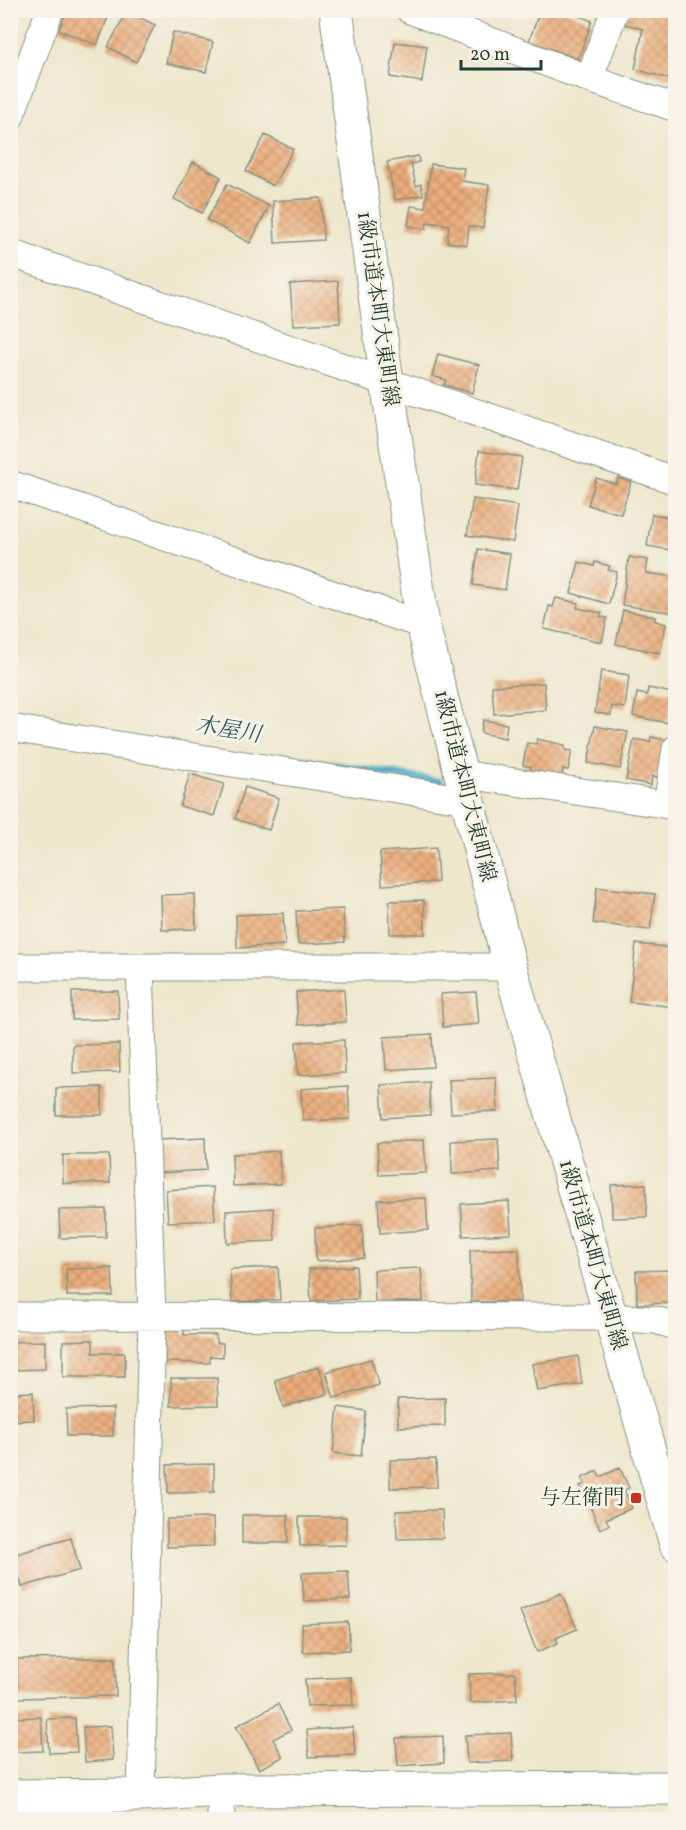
<svg xmlns="http://www.w3.org/2000/svg" width="686" height="1830" viewBox="0 0 686 1830" font-family="Vollkorn,'Noto Serif JP',serif">
<style>
.lines{fill:none;stroke-linecap:round;stroke-linejoin:round}
.stream{stroke:#47a8c7;stroke-width:8}
.building{fill:url(#building-cross-hatch)}
.minor-casing{stroke:#869280;stroke-width:29}
.tertiary-casing{stroke:#869280;stroke-width:35}
.minor{stroke:#fff;stroke-width:27}
.tertiary{stroke:#fff;stroke-width:33}
.poi-dot{fill:#c8321e;stroke:#f7f3e8;stroke-width:2}
.labels{text-anchor:middle;dominant-baseline:central;stroke-width:6;stroke-linejoin:round;paint-order:stroke}
.street-label{font-size:21px;fill:#1f3d34;stroke:#f7f3e8}
.poi-label{font-size:21px;fill:#1f3d34;stroke:#f7f3e8;text-anchor:end}
.water-label{font-size:22px;font-style:italic;fill:#2b5d60;stroke:#f7f3e8}
</style>
<defs>
<pattern id="building-cross-hatch" width="8" height="8" patternUnits="userSpaceOnUse" patternTransform="scale(1.5)"><rect width="8" height="8" fill="#edae7c"/><path d="M0 0l8 8M0 8l8-8" fill="none" stroke="#bf8f66"/></pattern>
</defs>
<rect width="100%" height="100%" fill="#f7f3e8"/>
<filter id="ink" filterUnits="userSpaceOnUse"><feTurbulence type="fractalNoise" baseFrequency=".0167" numOctaves="2"/><feDisplacementMap in="SourceGraphic" scale="12" xChannelSelector="R" yChannelSelector="G"/><feConvolveMatrix kernelMatrix="1 2 1 2 8 2 1 2 1" color-interpolation-filters="sRGB"/></filter>
<filter id="wash" filterUnits="userSpaceOnUse"><feTurbulence type="fractalNoise" baseFrequency=".008" numOctaves="4" result="noise"/><feDisplacementMap in="SourceGraphic" scale="24" xChannelSelector="R" yChannelSelector="G"/><feGaussianBlur stdDeviation="1.35" result="paint"/><feColorMatrix in="noise" values="0 0 0 0 0 0 0 0 0 0 0 0 0 0 0 0 0 1.4 0 .05"/><feComposite in="paint" operator="in"/></filter>
<g filter="url(#wash)">
<rect width="100%" height="100%" fill="#ede7cc"/>
<g class="lines">
<path class="stream" d="M283 757 440 782"/>
</g>
<g id="blocks">
<path class="building" d="M67 10H106L110 12 97 45 59 30Z
M540 10H563L592 21 578 59 529 41Z
M627 10H676V81L635 69 643 29 622 23Z
M127 11 155 25 136 62 108 47Z
M173 32 213 42 206 72 166 63Z
M395 42 427 46 422 82 390 77Z
M265 135 293 149 273 186 246 171Z
M418 156 419 162 411 164 416 186 421 184 423 195 395 200 387 162Z
M193 162 221 177 202 213 174 199Z
M431 164 464 168 462 181 489 185 483 228 469 226 467 245 447 242 449 225 427 222 426 229 408 226 411 206 425 208Z
M227 184 269 206 250 243 207 220Z
M321 198 323 240 275 243 273 201Z
M338 281 340 323 293 325 290 284Z
M438 354 479 365 472 393 444 385 446 380 432 376Z
M479 451 522 457 517 490 475 485Z
M596 478 616 484 618 478 631 482 621 514 588 505Z
M473 499 518 506 513 542 467 535Z
M652 514 676 518V551L647 546Z
M478 549 510 554 505 590 473 585Z
M629 557 648 560 646 573 676 577 674 613 622 605Z
M579 562 594 566 595 562 610 566 608 570 617 572 609 604 571 593Z
M556 598 578 603 577 608 602 613 600 617 607 618 602 642 544 629 549 606 553 607Z
M623 610 655 617V621L666 624 660 653 616 644Z
M601 671 629 675 625 708 612 706 611 715 595 713Z
M544 683 546 710 494 714 492 686Z
M648 688 673 693 668 723 633 716 637 693 647 695Z
M483 720 507 724 505 738 481 733Z
M595 726 628 732 620 769 588 763Z
M651 737 668 740 661 778 652 776 651 785 626 780 634 739 650 742Z
M537 739 565 745V750L572 751 568 770 563 769 562 776 530 770 531 767 523 765 527 743 536 744Z
M190 774 224 784 214 816 180 806Z
M245 787 279 798 269 830 235 819Z
M436 848 438 882 382 885 380 852Z
M597 887 655 894 650 930 593 923Z
M195 894 196 929 162 930 161 895Z
M424 900 425 934H390L389 901Z
M343 909 345 942 298 944 296 911Z
M283 913 285 945 237 948 236 915Z
M636 944 674 948 670 980 676 981V1007L629 1002Z
M344 989 346 1022 298 1025 296 992Z
M118 991 119 1019 72 1020V992Z
M476 992 479 1024 443 1027 441 994Z
M432 1034 433 1067 386 1070 384 1037Z
M344 1040 345 1073 298 1075 296 1042Z
M119 1044 120 1072 73 1073V1045Z
M496 1078 498 1111 451 1113 449 1080Z
M429 1082 430 1115 383 1118 381 1085Z
M348 1086 350 1119 303 1121 301 1089Z
M102 1087V1115H56V1088Z
M205 1138 206 1170 159 1173 157 1140Z
M498 1139 500 1171 452 1174 451 1141Z
M424 1140 426 1173 379 1175 377 1143Z
M279 1151 281 1184 233 1186 232 1154Z
M63 1155H109L110 1183H63Z
M646 1184 647 1217 612 1218 611 1185Z
M213 1187 215 1220 168 1222 166 1190Z
M426 1198 428 1230 380 1233 378 1200Z
M509 1201 511 1234 463 1236 461 1204Z
M273 1208 275 1241 227 1243 226 1211Z
M106 1209V1237L60 1238 59 1210Z
M362 1225 364 1258 316 1261 315 1228Z
M519 1249 520 1302H471L470 1250Z
M356 1266 358 1299 311 1301 309 1269Z
M278 1267 280 1300 232 1302 230 1269Z
M112 1268 113 1296H67L66 1269Z
M421 1268 423 1301 375 1303 374 1270Z
M672 1270V1303L637 1304 636 1271Z
M165 1327H184V1335H216V1343H223V1357L210 1356V1363L165 1362Z
M93 1340V1353H125V1377H63V1341Z
M45 1341V1369L10 1370V1342Z
M578 1356 582 1384 537 1391 532 1364Z
M371 1359 379 1385 334 1398 326 1372Z
M319 1367 327 1394 283 1407 275 1380Z
M171 1378H217L218 1405 171 1406Z
M33 1392 34 1420 10 1421V1393Z
M445 1398V1426L398 1427V1399Z
M338 1407 366 1411 361 1456 333 1453Z
M113 1408V1436H67L66 1409Z
M436 1459 437 1487 390 1488V1460Z
M214 1464V1492L168 1493 167 1465Z
M620 1468 629 1488 624 1490 632 1508 606 1519 609 1525 600 1529 587 1499 578 1503 573 1495 582 1490 580 1486 585 1484 582 1478 597 1471 600 1477Z
M442 1510 443 1538 397 1539 396 1511Z
M242 1515H288V1543H242Z
M299 1517H346V1545L300 1546Z
M213 1518 214 1546 167 1547V1519Z
M71 1538 80 1570 22 1587 13 1555Z
M348 1571 350 1599 304 1601 302 1573Z
M561 1593 577 1629 556 1638 558 1643 537 1652 520 1611Z
M348 1622 350 1650 303 1652 302 1624Z
M115 1658 116 1696 18 1698 17 1659Z
M515 1673 517 1700 470 1703 469 1674Z
M351 1677 353 1705 307 1706 305 1679Z
M278 1704 291 1730 273 1739 283 1757 259 1769 236 1726Z
M41 1717 43 1751 15 1752 13 1718Z
M75 1718 77 1752 49 1753 47 1719Z
M111 1726 113 1760 85 1762 83 1727Z
M353 1727 355 1755 309 1757 307 1730Z
M511 1733 513 1761 467 1763 465 1735Z
M443 1736 444 1763 398 1766 396 1738Z"/>
</g>
</g>
<g filter="url(#ink)">
<use href="#blocks" fill-opacity="0" stroke="#869280" stroke-width="1.5"/>
<g class="lines">
<defs>
<path id="minor" d="M410 10 589 79 676 108
M589 79 615 10
M10 117 50 10
M10 253 676 481
M10 484 423 625
M10 728 467 800
M461 774 676 806
M667 805 676 749
M10 967H510
M140 967 152 1316 141 1795
M10 1316 609 1317 655 1320 676 1326
M221 1820V1790"/>
<path id="tertiary" d="M336 10 387 382 423 625 510 967 676 1544
M10 1796 141 1795 221 1790 676 1788"/>
</defs>
<use href="#minor" class="minor-casing"/>
<use href="#tertiary" class="tertiary-casing"/>
<use href="#minor" class="minor"/>
<use href="#tertiary" class="tertiary"/>
</g>
</g>
<rect class="poi-dot" x="630" y="1492" width="12" height="12" rx="3"/>
<g class="labels">
<g class="street-label">
<text transform="translate(377 309) rotate(82)">1級市道本町大東町線</text>
<text transform="translate(464 786) rotate(76)">1級市道本町大東町線</text>
<text transform="translate(592 1255) rotate(74)">1級市道本町大東町線</text>
</g>
<g class="poi-label">
<text x="624" y="1498">与左衛門</text>
</g>
<g class="water-label">
<text transform="translate(228 731) rotate(9)">木屋川</text>
</g>
</g>
<rect width="686" height="1830" fill="none" stroke="#f7f3e8" stroke-width="36"/>
<path d="M461 60v9h80v-9" fill="none" stroke="#1f3d34" stroke-width="3"/>
<text x="470" y="60" font-size="18" fill="#1f3d34" stroke="#f7f3e8" stroke-width="4.5" paint-order="stroke">20 m</text>
</svg>
